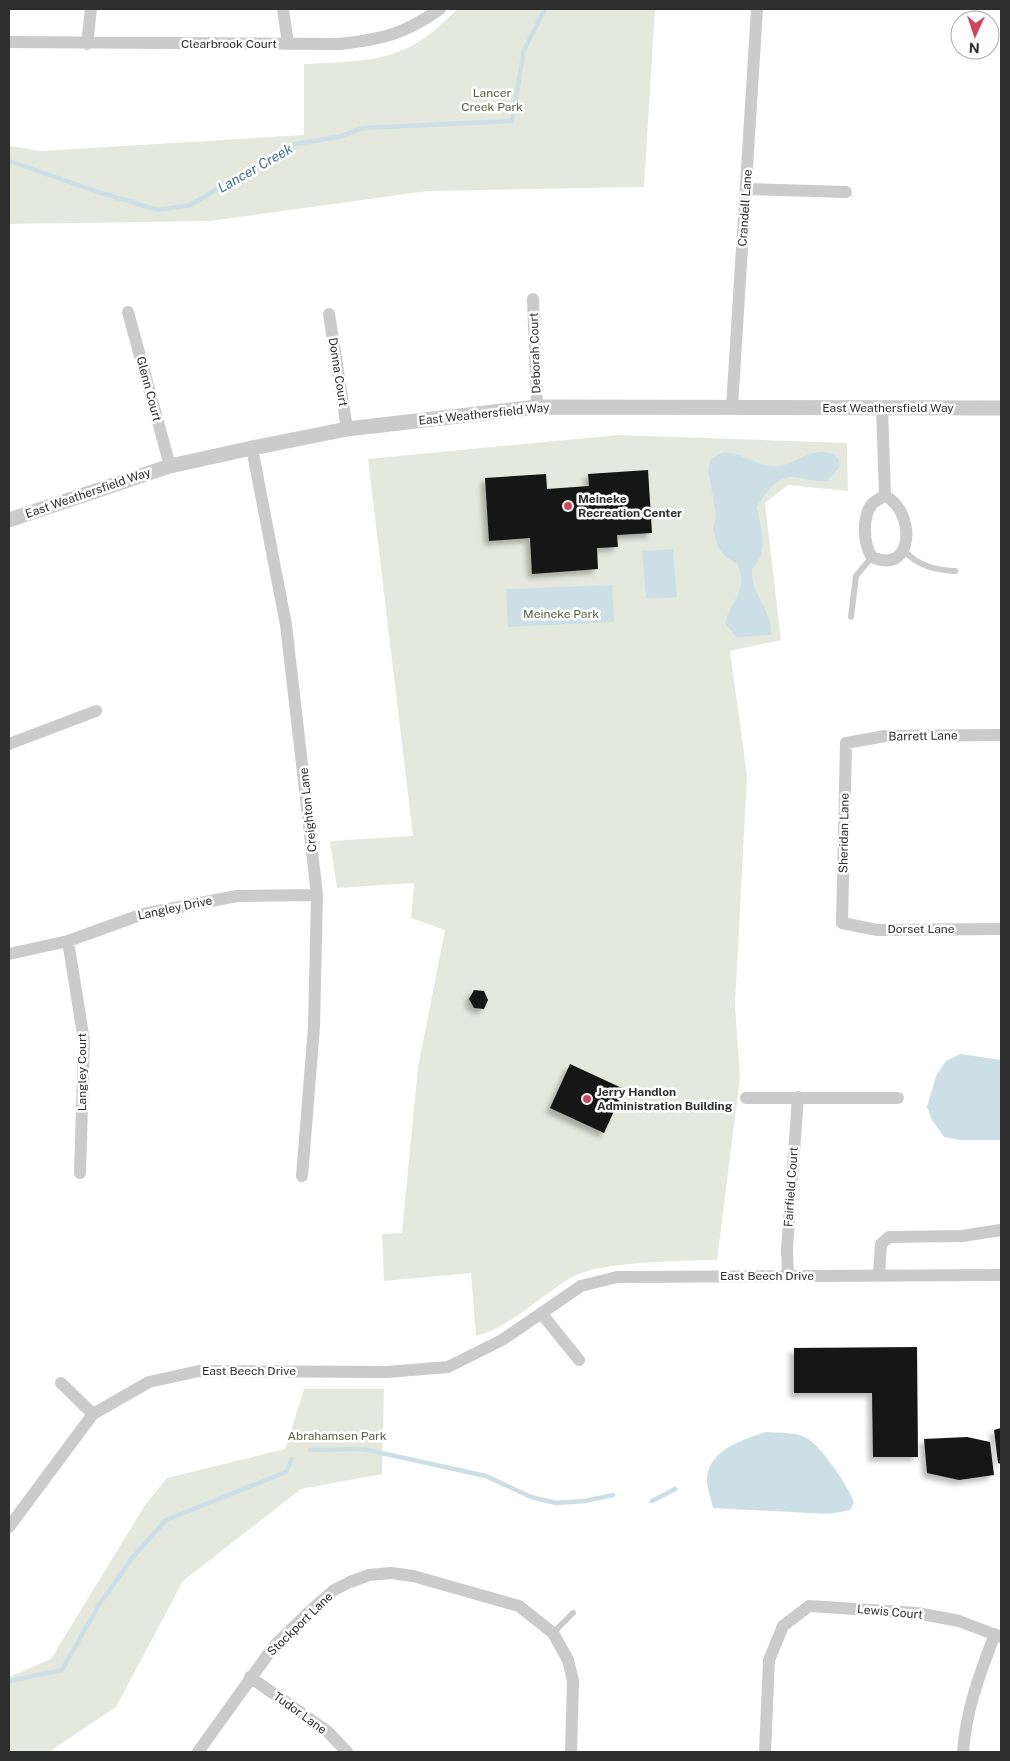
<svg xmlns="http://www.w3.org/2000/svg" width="1010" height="1761" viewBox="0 0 1010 1761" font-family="'Public Sans',sans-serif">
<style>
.green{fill:#e5e9dd}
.water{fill:#ccdfe7}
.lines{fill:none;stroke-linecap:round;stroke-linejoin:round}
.stream{stroke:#ccdfe7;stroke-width:4.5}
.building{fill:#151515;filter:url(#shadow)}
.service{stroke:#cbcbcb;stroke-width:6}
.minor{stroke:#cbcbcb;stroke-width:12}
.tertiary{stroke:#cbcbcb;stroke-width:15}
.poi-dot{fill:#ce465e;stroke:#fff;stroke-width:2}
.labels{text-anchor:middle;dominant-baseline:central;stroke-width:5;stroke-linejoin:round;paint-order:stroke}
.street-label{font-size:12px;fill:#2e2e2e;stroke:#fff}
.park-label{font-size:12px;fill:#556341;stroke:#fff}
.poi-label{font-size:12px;font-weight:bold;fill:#2e2e2e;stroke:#fff;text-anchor:start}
.water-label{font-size:14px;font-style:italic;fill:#467385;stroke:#fff}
</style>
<defs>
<filter id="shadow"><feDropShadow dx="-4.5" dy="4.5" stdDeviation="2.5" flood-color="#0004"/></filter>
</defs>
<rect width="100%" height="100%" fill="#fff"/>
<path class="green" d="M458 9H655L644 187 428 191 210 221 9 224V146L41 151 304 135V64C346 62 391 63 426 37 437 29 447 18 458 9Z
M618 435 847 443 848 491 788 485 765 503 781 640 730 651 747 776 735 1005 740 1078 717 1260C681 1261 599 1261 570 1278 539 1297 512 1326 476 1336L471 1273 384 1281 382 1234 402 1233 418 1067 445 930 411 918 414 883 337 888 330 841 413 836 368 459Z
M304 1389H384L382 1474 301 1489 183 1581 116 1707 49 1752H9V1677L51 1659 145 1505 167 1478 285 1449Z"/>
<path class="water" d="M723 452C743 453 758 467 778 466 792 465 805 453 819 452 823 451 829 453 834 454L839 460 840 467 827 481C814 482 804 478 792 477 776 477 764 495 757 507 761 529 770 552 752 569 750 594 773 610 771 635L736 637 725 623C731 598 749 592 737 564L726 557 718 547 713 530 716 515 708 469 711 459Z
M673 549 677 597 646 599 642 551Z
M612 585 614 622 508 627 506 589Z
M960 1054 1001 1060V1140H959L944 1137 932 1120 927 1107 936 1076 946 1061Z
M766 1432C778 1433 795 1432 805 1437 819 1443 850 1488 854 1503L850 1510 829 1514 713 1508C711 1498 706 1486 707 1477 710 1449 744 1439 766 1432Z"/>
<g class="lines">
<path class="stream" d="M9 161 98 192 158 210 190 205 295 144 338 137 364 128 512 121 524 50 545 9
M310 1450 363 1449 486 1476 531 1497 556 1503 585 1501 613 1495
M652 1501 675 1489
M9 1681 62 1670 99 1605 132 1558 166 1520 286 1472 292 1459"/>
</g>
<path class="building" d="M648 470 652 533 617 535 618 547 597 548 598 569 532 574 530 538 489 541 485 478 546 474 547 489 589 486 588 474Z
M474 990 484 991 488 1000 484 1009 474 1008 469 999Z
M570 1064 624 1089 604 1133 550 1108Z
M917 1347 918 1457H873L872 1393H794V1348Z
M1001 1428V1464L998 1463 994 1430Z
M967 1437 990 1442 994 1475 959 1480 927 1473 924 1439Z"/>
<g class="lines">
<path class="service" d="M904 551C920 566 933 570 955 571
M851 617 856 576 872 557
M553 1633 573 1613"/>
<path class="minor" d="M283 9 288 44
M9 42 340 44C384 39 404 34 440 9
M87 44 91 9
M747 189 846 192
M533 299 537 407
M128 312 170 466
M329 314 347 429
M732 407 757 9
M882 408 885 495C889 498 894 502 897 506 914 528 909 573 872 557 863 544 862 517 872 504 875 501 881 498 885 495
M252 448 286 625 317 895 314 1027 302 1176
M1001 735 885 736 846 743 842 923 877 930 1001 929
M9 744 96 711
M68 941 84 1041 80 1173
M9 954 68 941 143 914 237 896 317 895
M746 1098H898
M879 1275 881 1244 889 1237 962 1236 1001 1230
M788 1276 787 1249 798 1097
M541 1313 579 1360
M61 1383 93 1414
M9 1527 93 1414 149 1382 199 1371 387 1372 448 1367 502 1340 581 1286 617 1277 1001 1275
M250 1677 328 1732 347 1752
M198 1752 274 1646 309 1612 334 1590 350 1582 369 1575 391 1573 413 1576 519 1606 553 1633 568 1660 573 1681 571 1752
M765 1752 769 1660 783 1626 809 1606 917 1613 959 1621 1001 1637
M963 1752C966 1710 980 1673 995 1634"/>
<path class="tertiary" d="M9 520 170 466 252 448 347 429 537 407 1001 408"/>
</g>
<g class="poi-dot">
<circle cx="568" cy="506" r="5"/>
<circle cx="587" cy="1099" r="5"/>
</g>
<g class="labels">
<g class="street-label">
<text x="229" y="44">Clearbrook Court</text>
<text transform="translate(745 208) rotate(-86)">Crandell Lane</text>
<text transform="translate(535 353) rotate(-92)">Deborah Court</text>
<text transform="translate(338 372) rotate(81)">Donna Court</text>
<text transform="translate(149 389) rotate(75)">Glenn Court</text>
<text x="888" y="408">East Weathersfield Way</text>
<text transform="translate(484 414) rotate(-6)">East Weathersfield Way</text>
<text transform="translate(88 493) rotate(-19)">East Weathersfield Way</text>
<text transform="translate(923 736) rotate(-1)">Barrett Lane</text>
<text transform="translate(308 810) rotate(-96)">Creighton Lane</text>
<text transform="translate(844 833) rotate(-89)">Sheridan Lane</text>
<text transform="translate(175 908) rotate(-12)">Langley Drive</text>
<text x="921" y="929">Dorset Lane</text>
<text transform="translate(82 1072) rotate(-90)">Langley Court</text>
<text transform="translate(791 1187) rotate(-86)">Fairfield Court</text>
<text x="767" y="1276">East Beech Drive</text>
<text x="249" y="1371">East Beech Drive</text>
<text transform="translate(890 1612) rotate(5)">Lewis Court</text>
<text transform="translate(300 1624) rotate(-44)">Stockport Lane</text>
<text transform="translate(300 1713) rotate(36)">Tudor Lane</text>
</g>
<g class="park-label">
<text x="492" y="93">Lancer<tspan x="492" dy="14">Creek Park</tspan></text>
<text x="561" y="614">Meineke Park</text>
<text x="337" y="1436">Abrahamsen Park</text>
</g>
<g class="poi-label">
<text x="578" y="499">Meineke<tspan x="578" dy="14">Recreation Center</tspan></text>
<text x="597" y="1092">Jerry Handlon<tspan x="597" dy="14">Administration Building</tspan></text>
</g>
<g class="water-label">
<text transform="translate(255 168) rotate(-30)">Lancer Creek</text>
</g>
</g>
<rect width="1010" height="1761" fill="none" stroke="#2e2e2e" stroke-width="20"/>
<g transform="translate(975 35) rotate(183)"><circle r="24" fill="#ffffff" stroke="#ababab"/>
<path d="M0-4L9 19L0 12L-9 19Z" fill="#ce465e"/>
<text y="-8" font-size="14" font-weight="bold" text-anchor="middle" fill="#2e2e2e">N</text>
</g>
</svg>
